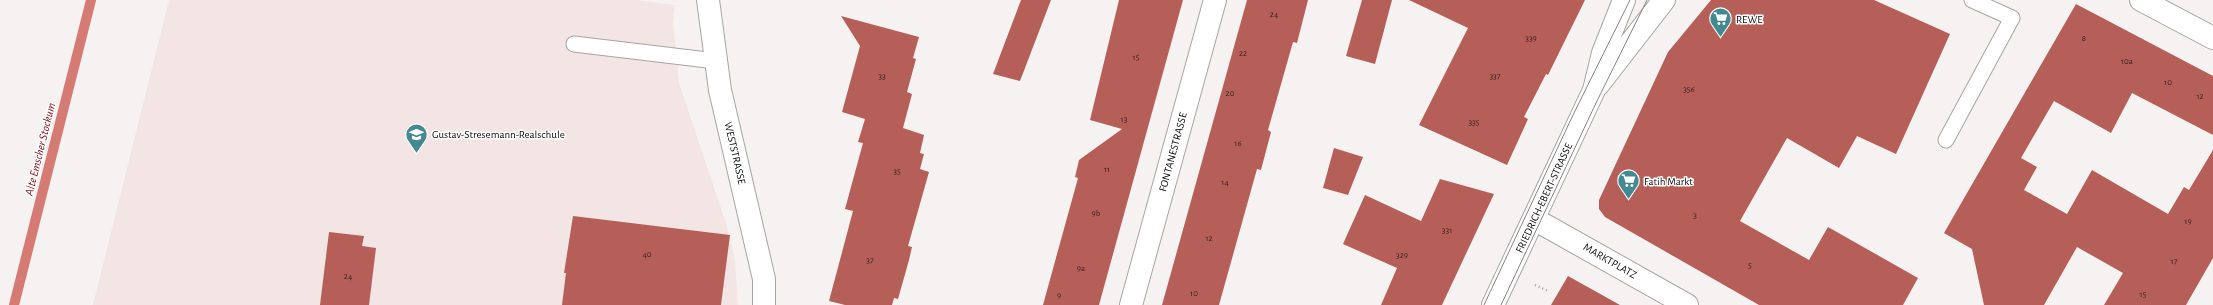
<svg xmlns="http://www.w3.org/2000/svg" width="2213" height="305" viewBox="0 0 2213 305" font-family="'Alegreya Sans',sans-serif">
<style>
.built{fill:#f2e5e3}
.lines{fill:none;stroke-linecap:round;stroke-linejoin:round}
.stream{stroke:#d57b74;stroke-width:10}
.building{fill:#b65f59}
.lane-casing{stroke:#a9a4a4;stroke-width:17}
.street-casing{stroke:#a9a4a4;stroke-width:24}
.secondary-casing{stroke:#a9a4a4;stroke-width:24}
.path{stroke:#a39f9f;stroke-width:2.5;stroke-dasharray:1 3;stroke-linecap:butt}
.lane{stroke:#fff;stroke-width:15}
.street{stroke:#fff;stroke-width:22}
.secondary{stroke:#fff;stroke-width:22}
.tram{stroke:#868383;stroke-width:1}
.labels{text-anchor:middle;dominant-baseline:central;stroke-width:3;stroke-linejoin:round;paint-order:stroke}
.number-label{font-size:9px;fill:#38221f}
.poi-label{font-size:11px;fill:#0e0d0c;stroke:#fff;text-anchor:start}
.street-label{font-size:11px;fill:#0e0d0c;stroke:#fff}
.water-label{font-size:12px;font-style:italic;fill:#7d0c15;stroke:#fff}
</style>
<rect width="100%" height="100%" fill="#f7f2f2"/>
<path class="built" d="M169 0H636L675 5 673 22 679 83 726 223 735 259 738 305H93Z"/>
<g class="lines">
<path class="stream" d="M14 305 91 0"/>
</g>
<path class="building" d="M1021 0H1051L1020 81 993 74Z
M1119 0H1183L1099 305H1043L1078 178 1075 177 1079 160 1122 129 1090 120Z
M1247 0H1308L1297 43 1293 42 1268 130 1271 132 1261 170 1257 169 1219 305H1162Z
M1362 0H1392L1375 64 1346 56Z
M1409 0H1585L1548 75 1546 74 1524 117 1528 119 1507 165 1419 125 1468 28Z
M1711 0H1874L1950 34 1896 154 1857 136 1839 168 1787 138 1740 221 1809 260 1828 227 1918 278 1903 305H1759L1605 217 1599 209V200L1668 52Z
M2076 4 2213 76V135L2132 93 2111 133 2054 101 2021 158 2037 167 2024 190 2067 214 2092 170 2168 214 2184 187 2189 190 2213 150V258L2186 305H2104L2123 273 2077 247 2044 305H1984L1972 249 1944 233Z
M841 16 919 37 913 58 916 59 907 92 912 94 903 128 924 135 920 153 924 154 920 169 929 172 908 246 912 247 909 260 898 299 894 298 892 305H845L829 301 853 211 845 209 863 143 858 142 865 119 842 112 860 46Z
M1334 148 1363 157 1348 195 1323 188Z
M1440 179 1494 194 1442 305H1381L1397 268 1343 244 1365 195 1421 221Z
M573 216 730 235 721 305H562L566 273H564Z
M329 232 364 236 362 246 376 248 369 305H320Z
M1568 276 1620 305H1551Z"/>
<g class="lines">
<defs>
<path id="lane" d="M574 44 716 61
M1946 140 2012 18 1972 0"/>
<path id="street" d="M708 0 720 90 764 279V305
M1534 219 1687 305
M1131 305 1215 0"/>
<path id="secondary" d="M2141 0 2213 38
M1598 85 1664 0
M1493 305 1594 90 1603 53 1624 0"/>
</defs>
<use href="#lane" class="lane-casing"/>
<use href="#street" class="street-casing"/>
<use href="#secondary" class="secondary-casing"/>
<path class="path" d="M1535 285 1548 291"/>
<use href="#lane" class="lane"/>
<use href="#street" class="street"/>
<use href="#secondary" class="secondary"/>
<path class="tram" d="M1484 305 1573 115 1630 0
M1501 305 1596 103 1647 0"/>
</g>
<defs>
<symbol id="supermarket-pin" viewBox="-11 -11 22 30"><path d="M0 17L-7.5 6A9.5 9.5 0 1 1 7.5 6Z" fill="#428991" stroke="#fff"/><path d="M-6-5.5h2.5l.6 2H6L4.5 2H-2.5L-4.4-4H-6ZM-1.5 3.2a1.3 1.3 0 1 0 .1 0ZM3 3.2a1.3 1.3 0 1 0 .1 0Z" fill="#fff"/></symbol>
<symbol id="school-pin" viewBox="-11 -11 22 30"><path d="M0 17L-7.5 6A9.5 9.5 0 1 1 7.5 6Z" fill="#428991" stroke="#fff"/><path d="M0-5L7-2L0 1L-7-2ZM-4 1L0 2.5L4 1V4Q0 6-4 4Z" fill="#fff"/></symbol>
</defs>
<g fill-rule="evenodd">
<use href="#supermarket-pin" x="1708" y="6" width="25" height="34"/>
<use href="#school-pin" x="404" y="122" width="25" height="34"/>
<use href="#supermarket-pin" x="1616" y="168" width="25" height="34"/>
</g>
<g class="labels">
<g class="number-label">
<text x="1274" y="14">24</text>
<text x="1531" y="38">339</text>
<text x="2084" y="38">8</text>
<text x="1243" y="53">22</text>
<text x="1136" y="57">15</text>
<text x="2127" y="61">10a</text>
<text x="882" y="76">33</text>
<text x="1495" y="76">337</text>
<text x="2168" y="82">10</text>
<text x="1689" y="89">356</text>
<text x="1230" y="93">20</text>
<text x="2200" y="96">12</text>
<text x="1124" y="119">13</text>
<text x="1474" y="122">335</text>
<text x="1238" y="143">16</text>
<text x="1107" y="169">11</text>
<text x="897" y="171">35</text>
<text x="1225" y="182">14</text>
<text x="1096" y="213">9b</text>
<text x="1695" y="215">3</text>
<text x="2188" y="221">19</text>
<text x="1447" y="230">331</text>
<text x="1209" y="238">12</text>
<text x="647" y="254">40</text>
<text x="1402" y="255">329</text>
<text x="870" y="260">37</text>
<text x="2174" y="261">17</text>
<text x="1750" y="265">5</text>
<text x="1081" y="268">9a</text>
<text x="348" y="276">24</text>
<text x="1194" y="293">10</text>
<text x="2143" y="294">15</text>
<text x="1059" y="295">9</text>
</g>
<g class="poi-label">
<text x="1736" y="19">REWE</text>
<text x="432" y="134">Gustav-Stresemann-Realschule</text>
<text x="1644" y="181">Fatih Markt</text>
</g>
<g class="street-label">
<text transform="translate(1173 152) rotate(-75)">FONTANESTRASSE</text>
<text transform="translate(735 153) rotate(77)">WESTSTRASSE</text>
<text transform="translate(1544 198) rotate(-65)">FRIEDRICH-EBERT-STRASSE</text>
<text transform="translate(1610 261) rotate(30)">MARKTPLATZ</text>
</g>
<g class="water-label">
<text transform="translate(40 149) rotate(-76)">Alte Emscher Stockum</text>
</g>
</g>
</svg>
